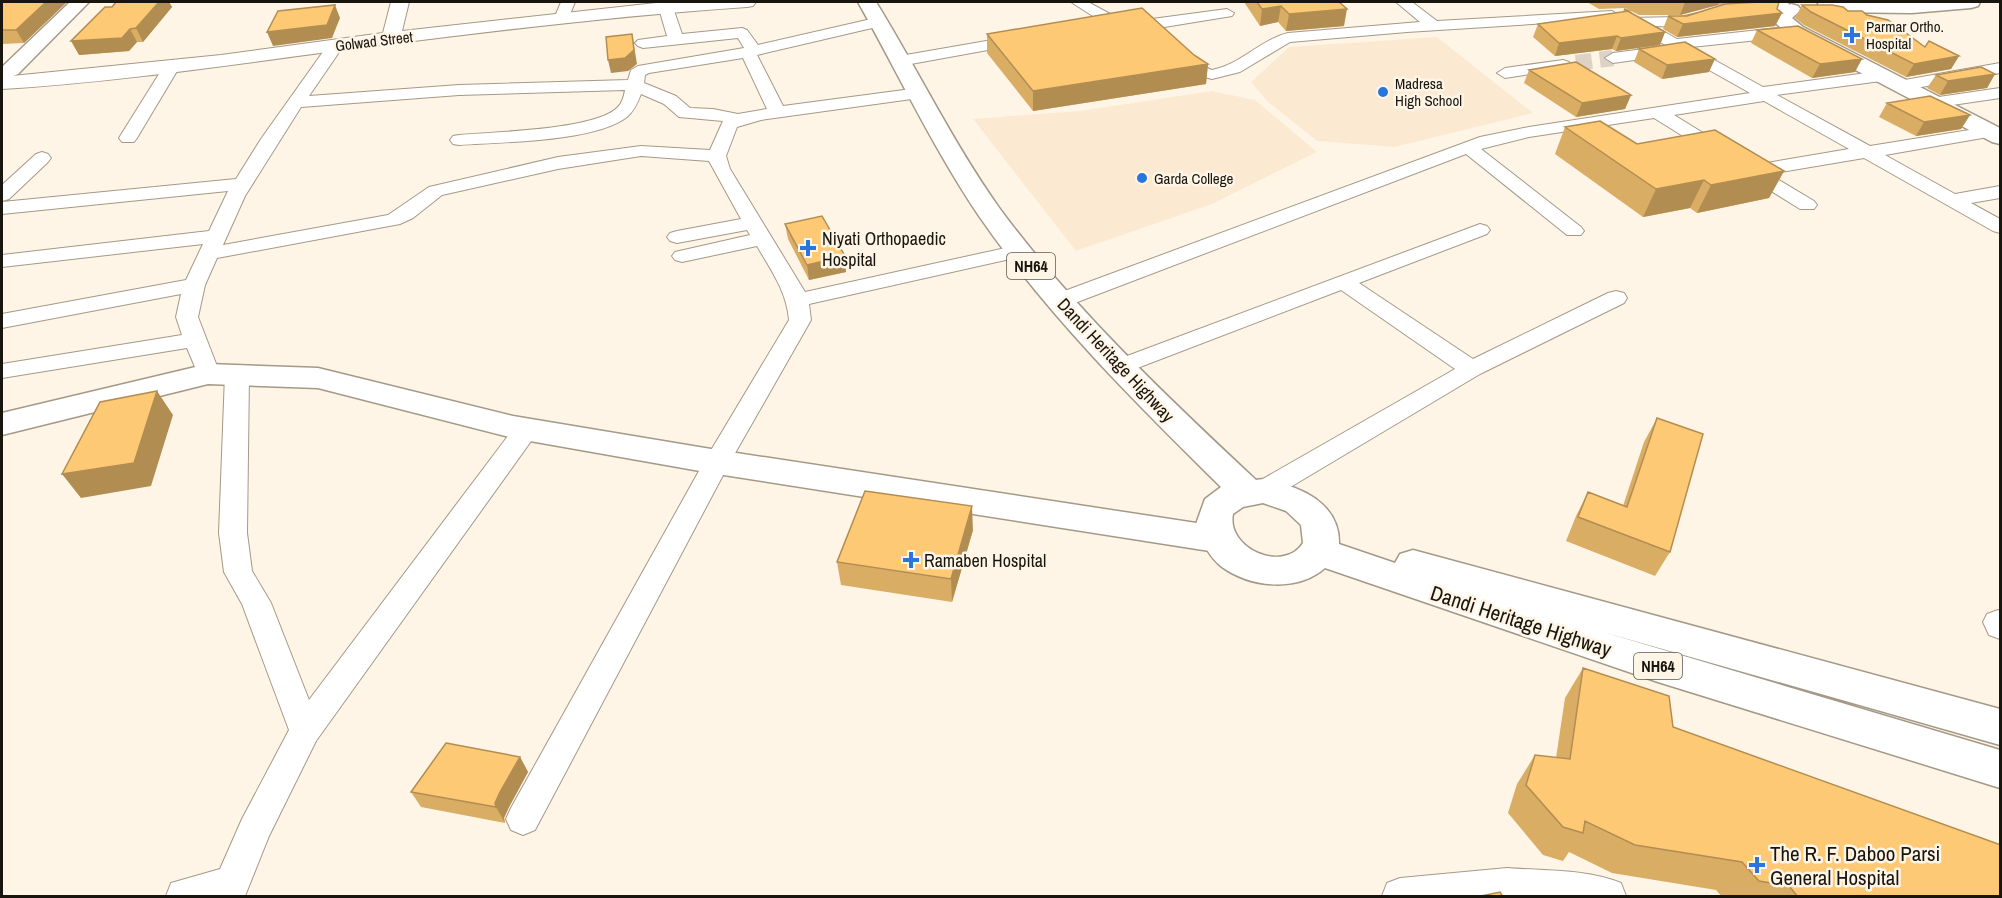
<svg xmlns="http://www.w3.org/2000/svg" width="2002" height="898" viewBox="0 0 2002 898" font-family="'Archivo Narrow',sans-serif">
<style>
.built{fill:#fbead1}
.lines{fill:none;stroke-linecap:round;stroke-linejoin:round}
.minor-tunnel{stroke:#dcd3c6;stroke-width:16;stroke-dasharray:16 8;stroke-linecap:butt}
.minor-casing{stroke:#a49987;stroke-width:2}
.tertiary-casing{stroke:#a49987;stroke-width:2}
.secondary-casing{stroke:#a49987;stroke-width:3}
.trunk-casing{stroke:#a49987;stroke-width:3}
.minor{fill:#fff;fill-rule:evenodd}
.tertiary{fill:#fff;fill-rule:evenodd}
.secondary{fill:#fff;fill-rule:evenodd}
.trunk{fill:#fff;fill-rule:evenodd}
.wall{fill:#daad65}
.shaded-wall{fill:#b28d52}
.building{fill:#fec975;stroke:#b28d52;stroke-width:1.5}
.poi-dot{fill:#2875e0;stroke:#fff5e6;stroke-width:2}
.labels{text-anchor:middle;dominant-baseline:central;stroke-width:5;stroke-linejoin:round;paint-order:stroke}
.far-poi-label{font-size:15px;fill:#18140e;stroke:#fff5e6;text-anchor:start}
.far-street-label{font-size:15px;fill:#18140e;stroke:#fff5e6}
.shield{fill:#fff5e6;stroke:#5d584f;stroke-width:1.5}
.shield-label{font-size:16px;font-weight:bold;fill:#18140e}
.poi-label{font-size:18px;fill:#18140e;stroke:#fff5e6;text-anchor:start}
.street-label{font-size:18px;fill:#18140e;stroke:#fff5e6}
.near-street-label{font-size:21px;fill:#18140e;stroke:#fff5e6}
.near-poi-label{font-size:21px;fill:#18140e;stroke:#fff5e6;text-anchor:start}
</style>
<rect width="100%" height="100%" fill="#fff5e6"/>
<path class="built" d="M1437 37 1533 113 1395 147 1317 141 1268 102 1251 82 1289 47Z
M1212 91 1255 100 1317 152 1212 204 1076 251 973 119 1079 111Z"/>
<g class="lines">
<path class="minor-tunnel" d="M1576 63 1613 58"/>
<defs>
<path id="minor" d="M561 2H575L568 19 561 23 554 19Z
M657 2H671L682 34 742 28 747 30 758 45 880 17 885 19 888 22 885 25 757 55 783 106 919 88 927 93 919 98 761 120 737 127 726 156 730 169 805 292 1019 245 1026 247 1029 251 1026 255 1019 257 809 304 811 320 730 462 535 830 523 835 511 830 506 819 511 808 704 462 789 320C787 292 771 270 757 246L682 262 675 260 672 256 675 252 750 235 747 230 677 243 670 241 667 237 670 233 677 231 741 219 709 161 641 156 558 169 442 195 413 218 400 224 217 258 205 285 198 317 220 374 216 379 208 381 200 379 187 348 2 378V364L182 335 176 317 181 294 2 328V314L186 280 203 244 2 267V255L209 231 228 191 2 214V202L236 179 261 139 330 42 336 40 344 45 309 96 459 85 628 80 631 70 638 66 744 48 738 38 643 48 638 46 635 43 638 40 667 36ZM743 58 767 109 738 114 713 109 690 108 676 96 644 83 645 75 649 73ZM625 90C624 96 622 103 618 107 597 130 492 132 459 135L453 136 450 140 453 144 459 145C500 142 595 142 627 117 634 111 638 102 641 94L664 104 679 117 723 121 710 150 641 146 558 157 429 187 388 215 223 245 245 196 301 107 459 95Z
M1071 2H1088L1112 15 1115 22 1112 25 1084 33 1079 31 1076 28 1079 25 1099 20Z
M1396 2H1412L1437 21 1612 11 1619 15 1612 19 1407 32 1290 42 1240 72 1212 79 1193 74 1173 53 1181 48C1194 51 1199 66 1212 70 1240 65 1260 40 1288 33L1420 22Z
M1783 2 1788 3 1790 6 1788 9 1743 13 1736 9 1743 5Z
M1227 9 1234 13 1232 16 1152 29 1144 24 1152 19Z
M1698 13 1703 14 1705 17 1703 20 1681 27 1654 26 1677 39 1787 27 1792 29 1795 32 1792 35 1787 37 1691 47 1763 87 1881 71 1887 73 1889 76 1887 79 1881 81 1777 95 1870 146 1988 127 1994 128 1997 132 1994 136 1988 137 1885 155 1955 194 2000 186V198L1971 203 2000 219V233L1993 231 1864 158 1769 174 1814 201 1817 205 1814 209H1800L1654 118 1529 137 1481 149 1581 227 1584 231 1581 235H1567L1466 154 1067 306 1059 308 1051 306 1048 301 1051 296 1480 137 1529 127 1750 93 1677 52 1670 55 1613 63 1605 58 1613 53 1667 46 1629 24 1627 21 1629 18 1680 17ZM1764 101 1849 149 1755 165 1674 115Z
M1021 35 1026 37 1029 40 1026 43 900 66 892 61 900 56Z
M1563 60 1569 62 1571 65 1569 68 1505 78 1497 73 1505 68Z
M172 61 180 66 137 138 134 142H122L119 138 164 66Z
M2000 63V73L1899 91 1891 86 1899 81Z
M2000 88V98L1932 108 1926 107 1924 103 1926 99 1932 98Z
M42 152 48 154 51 158 48 162 9 199 2 201V185L36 154Z
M1480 224 1487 226 1490 230 1487 234 1359 283 1473 359 1608 293 1616 291 1624 293 1627 298 1624 303 1480 374 1272 498 1263 500 1254 498 1250 491 1254 484 1455 369 1341 290 1127 372 1119 374 1111 372 1107 367 1111 362Z
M237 368 245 370 249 375 247 533 252 571 271 603 309 700 517 424 526 422 535 424 539 430 316 741 269 836 245 896H166L171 883 220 869 242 819 289 730 242 604 224 572 219 533 225 375 229 370Z
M1998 610 2000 611V639L1989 635 1983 622 1987 614Z
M1507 868C1544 871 1586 869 1621 883L1626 896H1382L1387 883 1400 878Z"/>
<path id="tertiary" d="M391 2H409L402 31 665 2H756L753 6 747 7C628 15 508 29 390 44 261 60 131 81 2 89V77L221 55 383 33Z"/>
<path id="secondary" d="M70 2H89L18 74 2 81V67Z
M1819 2H1980L1978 6 1971 8 1912 13 1826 12 1819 10 1817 6Z
M1791 4 1798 6 1801 10 1792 18 1803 27 2000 128V144L1992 142 1789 35 1772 20 1776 12Z
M208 364 318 368 513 416 717 450 1216 526 1229 530 1234 539 1229 548 1216 552 717 474 513 438 318 388 208 384 2 435V413Z"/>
<path id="trunk" d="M858 2H876C918 70 953 143 1000 209 1074 309 1165 395 1256 480 1265 478 1274 481 1283 484 1312 492 1340 510 1339 544L1395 563 1400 554 1413 550 2000 709V745L1603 632 2000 750V788L1658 682 1325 568C1298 592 1251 588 1222 567 1208 556 1201 540 1196 524L1205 499 1221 487C1135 402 1048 316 979 216 933 148 898 73 858 2ZM1263 503 1286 511 1301 525 1303 543C1283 574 1226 548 1233 514L1243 507Z"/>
</defs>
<use href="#minor" class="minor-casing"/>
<use href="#tertiary" class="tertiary-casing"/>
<use href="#secondary" class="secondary-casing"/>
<use href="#trunk" class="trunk-casing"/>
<use href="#minor" class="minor"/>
<use href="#tertiary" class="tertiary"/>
<use href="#secondary" class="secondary"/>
<use href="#trunk" class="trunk"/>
</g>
<path class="wall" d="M2 2H67L24 43 2 44Z
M116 2H169L172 7 143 42H137L129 51 79 55 112 7Z
M1244 2H1339L1344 26 1286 31 1278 22 1260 26Z
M1587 2H1779L1777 9 1782 13 1775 26 1677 37 1663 29 1668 16H1687L1748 2 1718 5 1680 15H1639L1625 8 1599 9Z
M1802 5 1848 11 1925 47 1959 56 1951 69 1906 77 1804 25 1795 18Z
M1624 9 1665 32 1660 45 1616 51 1612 49 1555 56 1533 37 1538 24 1623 12Z
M1757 30 1855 72 1812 78 1751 43Z
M987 34 1194 55 1208 64 1206 84 1033 111 987 53Z
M1639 49 1709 72 1662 79 1634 62Z
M1529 70 1631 95 1625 109 1576 117 1524 83Z
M1995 74 1987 88 1940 95 1927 88 1936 75Z
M1887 103 1970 115 1961 129 1916 136 1879 117Z
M1565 127 1637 144 1784 171 1769 198 1697 213 1690 208 1643 217 1555 154Z
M785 224 845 256 846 272 809 280 788 239Z
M1657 418 1670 552 1655 576 1566 541 1576 516 1588 492 1623 506 1644 442Z
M973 530 952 602 841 585 837 562Z
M1583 668 1673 727 2001 897H1722L1716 890 1612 873 1569 852 1563 861 1543 855 1508 813 1517 784 1535 755 1556 758 1565 698Z
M520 757 528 772 509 807 504 818 505 823 421 807 411 792Z"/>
<path class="shaded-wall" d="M46 2H67L24 43 16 30Z
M159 2H169L172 7 143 42 136 28Z
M1685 2H1719L1718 5 1680 15Z
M335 5 340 18 332 38 273 46 267 32Z
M1281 6 1278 22 1260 26 1262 9Z
M1347 9 1344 26 1286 31 1289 14Z
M1782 13 1775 26 1677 37 1683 24Z
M130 29 137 42 129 51 79 55 71 41Z
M1665 32 1660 45 1616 51 1621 38Z
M632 34 637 64 628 71 611 73 608 60Z
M1617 36 1612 49 1555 56 1559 43Z
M1959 56 1951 69 1906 77 1914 64Z
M1715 59 1709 72 1662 79 1667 65Z
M1862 59 1855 72 1812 78 1820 64Z
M1208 64 1206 84 1033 111V91Z
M1995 74 1987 88 1940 95 1948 81Z
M1631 95 1625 109 1576 117 1582 103Z
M1970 115 1961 129 1916 136 1924 122Z
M1784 171 1769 198 1697 213 1711 185Z
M1704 180 1690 208 1643 217 1656 189Z
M845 256 846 272 809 280 807 265Z
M157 391 173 415 151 486 81 498 62 474Z
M972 506 973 530 952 602 951 579Z
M520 757 528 772 509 807 504 818 505 823 496 807 495 803 500 792Z"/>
<path class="building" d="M2 2H46L16 30H2Z
M116 2H159L136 28 130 29 122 38 71 41 105 7H112Z
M1257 2H1339L1347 9 1289 14 1281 6 1262 9Z
M1759 2H1779L1777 9 1782 13 1683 24 1668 16H1687L1725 4Z
M335 5 327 25 267 32 278 11Z
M1802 5H1832L1843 7 1848 11H1862L1867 15 1888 20 1925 47 1929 41 1959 56 1914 64 1811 12Z
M1142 8 1194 55 1208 64 1033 91 987 34Z
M1624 9 1665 32 1621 38 1617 36 1559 43 1538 24 1629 11Z
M1798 26 1862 59 1820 64 1757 30Z
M632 34 634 50 625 58 608 60 606 37Z
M1685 42 1715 59 1667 65 1639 49Z
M1576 62 1631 95 1582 103 1529 70Z
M1981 67 1995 74 1948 81 1936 75Z
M1930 96 1970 115 1924 122 1887 103Z
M1600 121 1637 144 1715 130 1784 171 1711 185 1704 180 1656 189 1565 127Z
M822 216 845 256 807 265 785 224Z
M157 391 134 463 62 474 100 402Z
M1657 418 1703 434 1670 552 1578 517 1588 492 1627 507Z
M865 491 972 506 951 579 837 562Z
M1583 668 1669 696 1673 727 2001 845V897H1798L1789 886 1759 881 1742 862 1635 845 1585 821 1583 833 1563 827 1526 785 1535 755 1570 759Z
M446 743 520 757 500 792 495 803 496 807 411 792Z
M1500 892 1503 897H1476Z"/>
<g class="poi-dot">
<path d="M1849 26h6v6h6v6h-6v6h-6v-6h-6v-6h6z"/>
<circle cx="1383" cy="92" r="6"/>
<circle cx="1142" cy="178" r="6"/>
<path d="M805 239h6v6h6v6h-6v6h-6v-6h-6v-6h6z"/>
<path d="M908 551h6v6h6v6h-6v6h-6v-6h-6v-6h6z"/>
<path d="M1754 856h6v6h6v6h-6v6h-6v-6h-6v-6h6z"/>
</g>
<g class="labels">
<g class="far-poi-label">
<text x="1866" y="26">Parmar Ortho.<tspan x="1866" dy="17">Hospital</tspan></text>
<text x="1395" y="83">Madresa<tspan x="1395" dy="17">High School</tspan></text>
<text x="1154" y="178">Garda College</text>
</g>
<g class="far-street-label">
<text transform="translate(374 41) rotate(-7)">Golwad Street</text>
</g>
<g class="shield">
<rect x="1007" y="253" width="48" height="26" rx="4.5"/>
<rect x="1634" y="653" width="48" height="26" rx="4.5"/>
</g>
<g class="shield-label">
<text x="1031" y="266">NH64</text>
<text x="1658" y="666">NH64</text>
</g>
<g class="poi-label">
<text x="822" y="238">Niyati Orthopaedic<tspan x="822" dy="21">Hospital</tspan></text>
<text x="924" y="560">Ramaben Hospital</text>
</g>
<g class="street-label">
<text transform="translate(1116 360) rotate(47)">Dandi Heritage Highway</text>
</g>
<g class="near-street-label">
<text transform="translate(1521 621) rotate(18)">Dandi Heritage Highway</text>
</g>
<g class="near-poi-label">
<text x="1770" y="853">The R. F. Daboo Parsi<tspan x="1770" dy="24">General Hospital</tspan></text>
</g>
</g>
<rect width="2002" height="898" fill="none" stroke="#18140e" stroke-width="6"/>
</svg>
